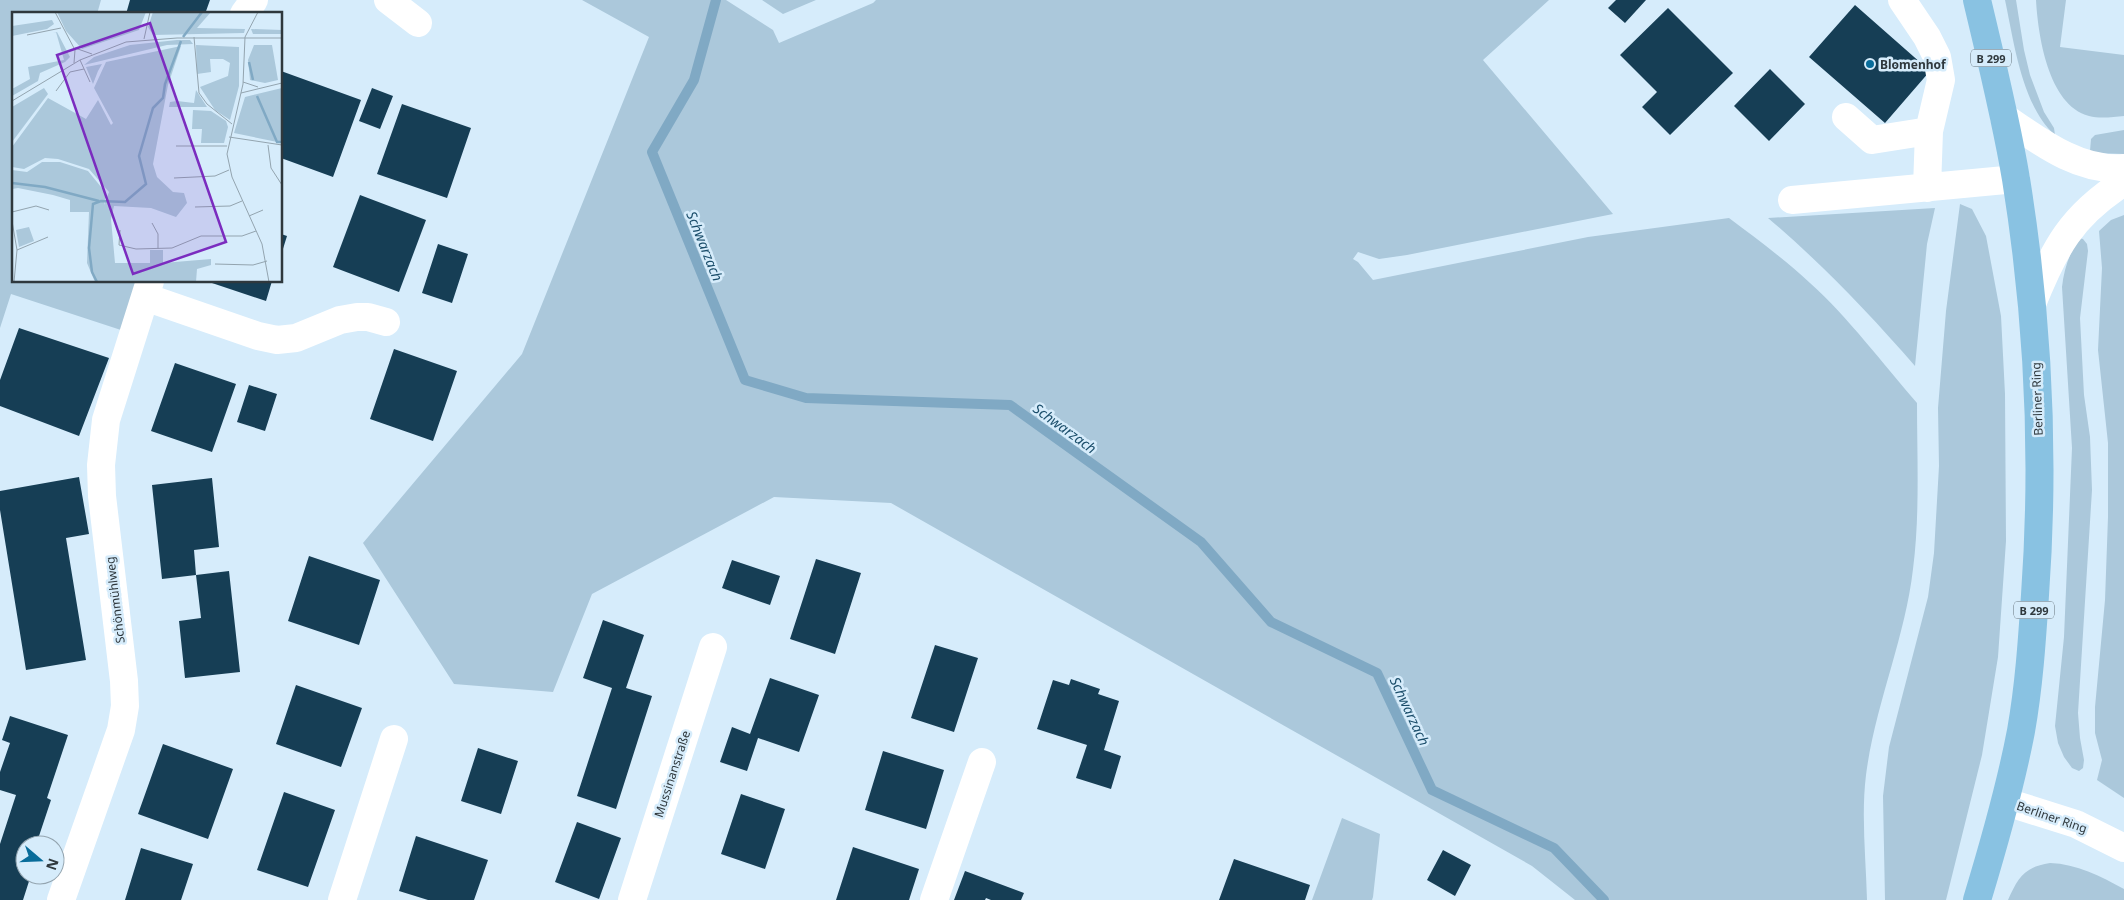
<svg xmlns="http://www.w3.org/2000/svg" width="2124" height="900" viewBox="0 0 2124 900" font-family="'Noto Sans',sans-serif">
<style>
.green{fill:#abc8db}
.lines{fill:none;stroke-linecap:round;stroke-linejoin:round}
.stream{stroke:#80a9c4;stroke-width:10}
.building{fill:#163e55}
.minor{stroke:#fff;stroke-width:28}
.major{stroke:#89c2e2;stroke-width:28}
.poi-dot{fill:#086c9a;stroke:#d6ecfb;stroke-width:2}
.labels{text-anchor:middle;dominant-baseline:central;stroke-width:5;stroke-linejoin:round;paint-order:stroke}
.shield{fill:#d6ecfb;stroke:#616e76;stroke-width:1}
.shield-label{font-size:11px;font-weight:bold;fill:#2f383d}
.poi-label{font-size:12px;font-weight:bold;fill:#2f383d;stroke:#d6ecfb;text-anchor:start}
.street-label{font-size:12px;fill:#2f383d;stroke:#d6ecfb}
.water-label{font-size:14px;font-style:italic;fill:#1a4d6a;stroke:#d6ecfb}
.inset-river{fill:none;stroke:#80a9c4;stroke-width:2.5}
.inset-road{fill:none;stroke:#93a4af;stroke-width:1}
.view{fill:#7b2cbf;fill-opacity:0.15;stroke:#7b2cbf;stroke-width:2.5}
.inset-edge{fill:none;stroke:#2f383d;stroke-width:2.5}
</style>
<rect width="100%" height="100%" fill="#d6ecfb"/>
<path class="green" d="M0 0H101L97 14H14V281H140L124 331 11 294 0 328Z
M582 0H726L773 30 779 43 873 3 876 0H1549L1483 60 1613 214 1407 255 1379 259 1358 252 1353 259 1358 262 1373 280 1588 237 1729 218C1757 239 1784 259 1810 283 1848 317 1883 364 1917 403 1917 458 1920 515 1913 569 1905 639 1875 705 1866 775 1861 816 1866 859 1867 900H1575L1532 866 891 503 774 497 592 594 553 692 454 684 363 543 522 354 649 37Z
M762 0H816L783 14Z
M2005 0H2016L2024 50 2030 75 2044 112 2054 128 2055 135C2022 106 2014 42 2005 0Z
M2036 0H2066L2060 47 2124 55V116C2113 117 2100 119 2089 116 2048 105 2038 35 2036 0Z
M2124 130V154L2093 153 2090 151 2091 139 2095 135Z
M1960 204 1972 209 1986 236 2001 316 2005 394 2006 541 1998 657 1982 755 1946 900H1885L1883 796 1889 747 1928 597 1934 553 1939 466 1938 408 1946 311Z
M1935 208 1927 244 1915 366C1869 313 1821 263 1768 218Z
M2124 215V798L2097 780 2102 760 2095 733V707L2105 600 2108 517V443L2098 350 2102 268 2099 231 2111 220Z
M2079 238 2083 239 2087 244 2088 251 2080 318 2084 395 2090 437 2092 490 2078 713 2080 738 2084 760 2083 768 2079 771 2072 768 2064 757 2058 743 2055 726 2064 637 2072 448 2062 287C2064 269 2069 254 2079 238Z
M1342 818 1380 834 1373 897 1372 900H1312Z
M2050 863C2077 864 2100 876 2124 889V900H2008C2018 878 2024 867 2050 863Z"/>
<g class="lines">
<path class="stream" d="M716 0 694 80 652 152 745 380 806 398 1010 405 1201 542 1271 622 1377 673 1432 790 1554 848 1604 900"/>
</g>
<path class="building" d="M130 0H210L205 14H126Z
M1616 0H1646L1625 23 1608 8Z
M1855 5 1930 71 1885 123 1809 57Z
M1668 8 1733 73 1670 135 1642 107 1657 92 1620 55Z
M1770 69 1805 104 1769 141 1734 106Z
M281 71 361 100 333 177 281 158Z
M372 88 393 96 380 129 359 121Z
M402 104 471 128 447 198 377 174Z
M360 195 426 220 399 292 333 267Z
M281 234 287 236 282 252H281Z
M438 244 468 254 452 303 422 293Z
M206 281H272L266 301Z
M19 328 109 358 79 436 0 406V380Z
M394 349 457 371 433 441 370 419Z
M175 363 236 384 212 452 151 431Z
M249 385 277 394 265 431 237 422Z
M79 477 89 534 66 538 86 660 26 670 0 510V491Z
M212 478 219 547 194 550 196 575 162 579 152 485Z
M309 556 380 580 359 645 288 621Z
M816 559 861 573 835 654 790 639Z
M732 560 780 576 770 605 722 588Z
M229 571 240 672 185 678 179 621 201 618 196 575Z
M603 620 644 635 626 688 652 696 616 809 577 796 612 688 583 678Z
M935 645 978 658 954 732 911 718Z
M770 678 819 695 799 752 758 738 747 771 720 762 732 727 750 734Z
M1071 679 1100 689 1098 694 1119 701 1104 750 1121 756 1111 789 1076 778 1087 745 1037 729 1053 680 1069 685Z
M296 685 362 708 341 767 276 744Z
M10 716 68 735 47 798 51 800 36 845H25V875H31L23 900H0V844L16 795 0 790V772L10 743 2 740Z
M163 744 233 769 208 839 138 814Z
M478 748 518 761 501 814 461 801Z
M883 751 944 770 926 829 865 810Z
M284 792 335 810 308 887 257 870Z
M741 794 785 809 765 869 721 854Z
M577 822 621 838 599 899 555 882Z
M416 836 488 860 474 900H428L399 891Z
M853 847 919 869 909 900H836Z
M141 848 193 864 181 900H125Z
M1443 850 1471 865 1455 896 1427 880Z
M1234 859 1310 885 1305 900H1219Z
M965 871 1024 893 1021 900H991L986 898 985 900H954Z"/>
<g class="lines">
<path class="minor" d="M388 0 418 23
M1902 0 1927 37 1937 57 1941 80 1929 131 1927 188
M244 14 254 0
M1846 117 1872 140 1929 131
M2004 117C2039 141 2079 172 2124 168
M1792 200 2016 179
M145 297 258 336 277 340 296 338 340 320 357 317H368L386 322
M2032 304C2055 247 2071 216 2124 182
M2006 802 2076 824 2124 848
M61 900 121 730 125 706 124 681 102 496 101 465 106 420 150 281
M342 900 394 739
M632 900 713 647
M934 900 982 762"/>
<path class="major" d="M1977 0C1991 59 2006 119 2016 179 2038 316 2045 456 2035 595 2032 640 2029 686 2021 731 2010 789 1994 844 1977 900"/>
</g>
<circle class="poi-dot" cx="1870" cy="64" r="5"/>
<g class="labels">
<g class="shield">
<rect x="1971" y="49.5" width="40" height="17" rx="4"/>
<rect x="2014" y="601.5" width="40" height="17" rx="4"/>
</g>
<g class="shield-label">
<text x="1991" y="58">B 299</text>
<text x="2034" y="610">B 299</text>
</g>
<g class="poi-label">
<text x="1880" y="64">Blomenhof</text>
</g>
<g class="street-label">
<text transform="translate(2037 399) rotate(-92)">Berliner Ring</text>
<text transform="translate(115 600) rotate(-97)">Schönmühlweg</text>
<text transform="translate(672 774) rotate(-72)">Mussinanstraße</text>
<text transform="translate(2052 817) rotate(19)">Berliner Ring</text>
</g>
<g class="water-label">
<text transform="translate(705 246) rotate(68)">Schwarzach</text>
<text transform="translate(1065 428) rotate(36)">Schwarzach</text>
<text transform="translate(1410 711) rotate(65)">Schwarzach</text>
</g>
</g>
<g transform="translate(12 12)">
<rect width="270" height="270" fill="#d6ecfb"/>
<path d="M45 0H134L127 18 70 37 54 19ZM141 0H199L185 16 233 17 232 21 141 23 136 15ZM40 8 42 12 35 17 0 24V14ZM239 17 270 18V22H241ZM44 20 41 21 45 20 58 45 53 50 28 61 26 69 0 84V77L18 67 16 55 52 48ZM165 28H178L181 32 155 33 72 53 82 45 118 33ZM184 33 227 35V74L218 108 203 98 188 75 216 64 218 51 211 47H198L199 60 185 62ZM242 33H260L266 68 253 71 238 68 236 48ZM169 34 156 73 141 152 145 165 161 180 172 181 175 191 164 205 139 196 102 194 99 207 103 251H138V238H151V251L199 247V253L185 257 184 270H83L75 251 77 200H58V188L41 183 6 176 0 177V158L15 160 30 150H48L76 159 94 181 92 193 97 180 77 157 46 147 33 146 12 157 0 155V135L36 86 74 107 86 88 99 113 101 111 82 76 94 50ZM90 52 86 59 81 72 74 55ZM32 76 36 82 0 130V95ZM270 76V131L222 121 233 85ZM184 78 195 95H157L158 90 165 89 182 91ZM181 98 199 99 214 109 216 115 212 131H189L190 117H180ZM17 215 22 229 7 235 4 218Z" fill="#abc8db"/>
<path class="inset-river" d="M171 25 190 0M237 50 241 68M245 84 265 130H270M0 171 33 175 87 189M85 270 80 260 77 236 81 192 89 189 113 190 134 172 127 144 141 96 151 86 153 72 169 29"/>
<path class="inset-road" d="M43 0 63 38 62 51M246 0 233 25 231 72 215 142 220 165 250 232 257 270M15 23 49 16M182 25 187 81 195 92 220 112M132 27 138 0M63 36 80 42M68 48 78 70M231 70 246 75M44 79 58 60 72 57M229 81 270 71M0 89 68 48 114 30 165 26H270M217 125 270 133M256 133 259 156 270 173M164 134H215M162 166 203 164 217 158M183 195 218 194 230 189M0 200 24 194 37 198M237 204 251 198M0 209 5 238 2 270M140 211 146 222V237M108 218 107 233 124 237 160 236 189 224H230L244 219M5 238 36 225M203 252 241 253 255 249"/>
<path class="view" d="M138 11 214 230 121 262 45 43Z"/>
<rect width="270" height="270" class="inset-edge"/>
</g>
<g transform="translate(40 860) rotate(109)"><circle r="24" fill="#d6ecfb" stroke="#93a4af"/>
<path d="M0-4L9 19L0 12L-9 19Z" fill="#086c9a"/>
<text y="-8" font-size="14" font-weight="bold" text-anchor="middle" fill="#2f383d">N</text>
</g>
</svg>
